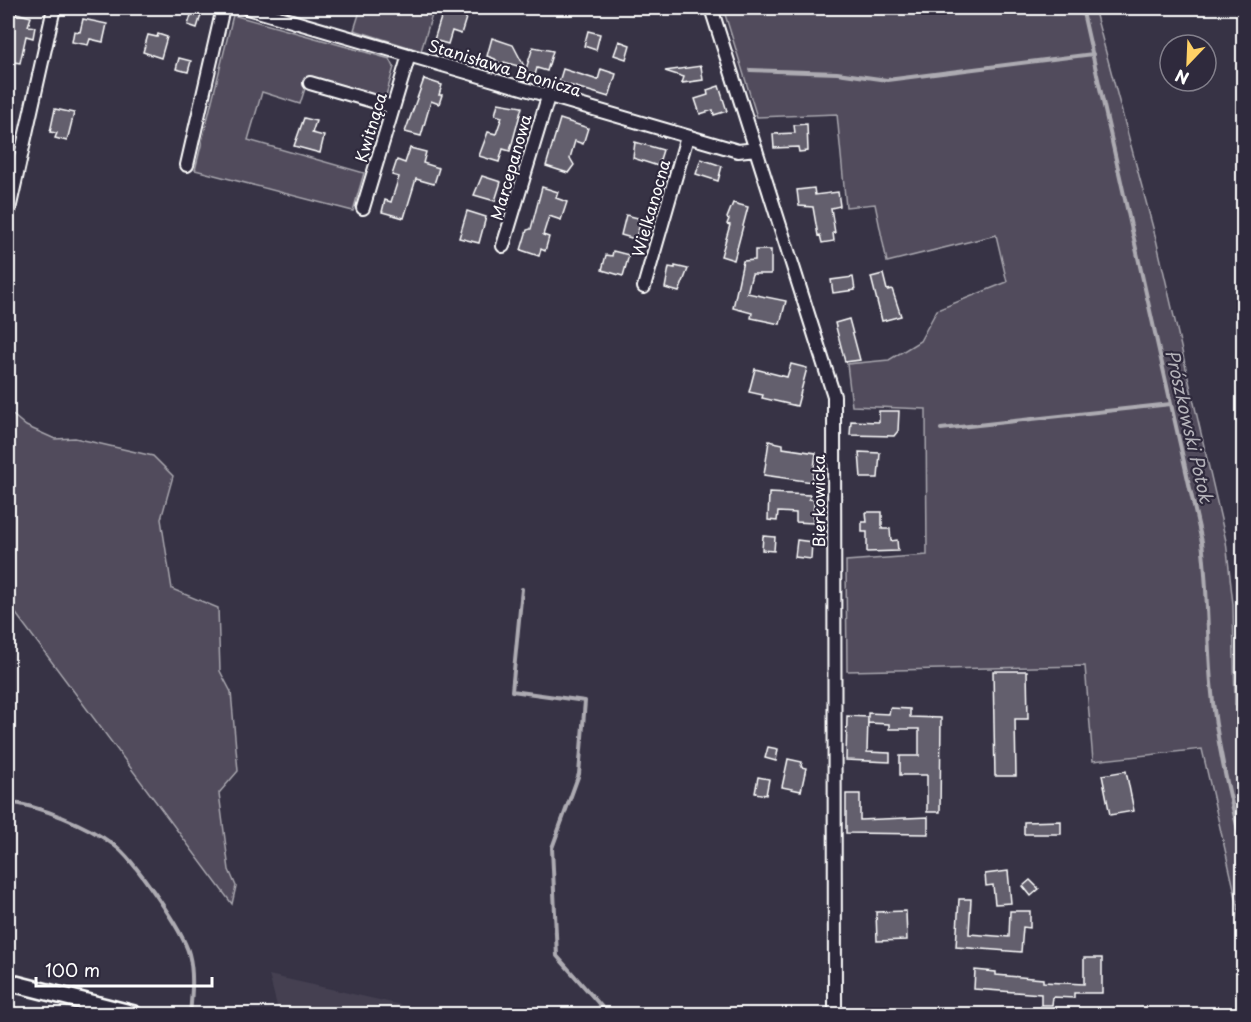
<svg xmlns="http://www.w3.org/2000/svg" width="1251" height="1022" viewBox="0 0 1251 1022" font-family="'Playpen Sans',sans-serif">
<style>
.built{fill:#444051}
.green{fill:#514c5c;stroke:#a8a6ae;stroke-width:1.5}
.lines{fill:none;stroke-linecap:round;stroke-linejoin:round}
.stream{stroke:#adabb2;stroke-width:4}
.building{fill:#635f6d;stroke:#fff;stroke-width:1.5}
.minor-casing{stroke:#fff;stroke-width:16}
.major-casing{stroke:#fff;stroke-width:20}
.minor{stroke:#2f2a3d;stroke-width:12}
.major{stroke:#2f2a3d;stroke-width:15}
.labels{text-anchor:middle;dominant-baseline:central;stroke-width:4.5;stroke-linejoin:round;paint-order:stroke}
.street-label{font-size:16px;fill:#fff;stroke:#2f2a3d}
.water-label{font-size:18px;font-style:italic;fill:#b4b2b9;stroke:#2f2a3d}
</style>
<rect width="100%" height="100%" fill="#373345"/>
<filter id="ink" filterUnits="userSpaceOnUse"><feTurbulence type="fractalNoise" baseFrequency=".0167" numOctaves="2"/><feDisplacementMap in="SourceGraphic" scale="12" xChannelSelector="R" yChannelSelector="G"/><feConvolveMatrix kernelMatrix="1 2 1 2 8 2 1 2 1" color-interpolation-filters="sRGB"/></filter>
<g filter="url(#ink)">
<path class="built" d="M269 975 441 1014H279Z"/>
<path class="green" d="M361 8H434L421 51 354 30Z
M723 8H1094L1156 239 1226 541 1233 604 1235 705H1244L1243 750H1241L1244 766 1243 989 1238 906 1202 749 1093 761 1085 666 847 671 846 561 927 555 926 409 852 406 847 364 889 360 920 341 937 310 1007 282 996 235 887 262 875 204 846 207 837 114 757 117Z
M233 15 390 59 394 67 385 99 309 76 300 104 262 92 248 140 364 173 353 211 195 170Z
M8 411 26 426 55 439 75 438 153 456 173 476 161 519 172 589 218 608 220 671 231 692 238 771 219 793 229 870 236 886 232 904 8 603Z"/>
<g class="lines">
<path class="stream" d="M1082 8 1202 542C1208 589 1207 636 1211 683 1216 742 1230 797 1244 854
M750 70 837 73 887 80 1093 54
M941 429 1171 404
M522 589 512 691 585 701 579 774 552 848 557 956 608 1014
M8 802C40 806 87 825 114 845 133 858 183 931 189 954 194 973 192 994 190 1014"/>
</g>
<path class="building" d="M444 8 467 15 461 34 452 31 448 44 434 40Z
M12 12 31 17 28 26 35 27 33 38 26 36 20 63 8 61V32Z
M192 12 201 15 197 28 188 25Z
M83 19 107 24 103 42 90 39 88 45 72 42 74 31 80 32Z
M588 31 600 34 596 50 584 46Z
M158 34 167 37 161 58 143 52 148 35 157 37Z
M492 38 513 45 525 68 504 62 501 65 495 59 487 56Z
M619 41 630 45 626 59 614 55Z
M533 47 553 51 547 71 537 68 535 75 525 72Z
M179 58 191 61 188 72 176 69Z
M701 66 703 80 682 83 684 77 665 71Z
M563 69 598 80 601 69 616 74 609 97 559 82Z
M424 79 442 85 439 95H442L439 104 431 101 421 136 405 132Z
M719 86 727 111 714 115 713 110 700 114 695 99 708 95 707 90Z
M498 103 522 107 510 151 503 149 499 162 479 156 488 132 496 134 502 117 495 115Z
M55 109 74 113 67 141 55 138 57 133 50 132Z
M304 118 316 121 312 133 324 136 320 153 294 146Z
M560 119 588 128 583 144 575 141 570 158 574 165 568 173 546 166Z
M807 124 808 151 799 152 798 147 774 148 773 134 795 133 794 125Z
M635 142 663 150 658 166 633 158Z
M410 148 426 152 423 163 439 168 434 184 416 179 404 218 382 212 385 200 391 202 399 177 392 175 397 160 405 163Z
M701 159 722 166 718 181 696 174Z
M482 176 501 182 495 201 474 195Z
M542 187 558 192 556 198 567 202 561 220 549 216 543 235 549 237 545 251 541 249 539 256 521 250 527 230 531 229Z
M814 188 815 195 838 192 840 206 831 208 835 233H833L834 241 822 243 820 235 818 236 813 207 799 206 797 190Z
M733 203 748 207 734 260 721 256 730 225 727 224 729 219 727 218Z
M467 211 486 217 479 243 459 238Z
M626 215 642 219 635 239 621 235Z
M755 250H771V274H752L747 293 786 301 780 324 751 318 752 313 733 308 743 261 755 260Z
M613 251 629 255 623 276 602 270 606 255 612 256Z
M675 266 688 269 679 292 665 288 669 267 675 268Z
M883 274 887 290 892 289 901 316 882 321 871 277Z
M853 277 855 290 833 293 831 280Z
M849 319 860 360 845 362 835 323Z
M791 364 807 368 797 406 762 398 763 395 749 392 755 369 787 377Z
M879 411H899L898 431 894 436 850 435 851 421 879 422Z
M769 441 783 444V448L816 453 812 482 764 475Z
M859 452 880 453 878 478H861Z
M769 493 810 495 809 499 814 500 813 523 796 522V513L778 512 777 521 768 520Z
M866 512H882V529H890L891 541 897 540 898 551 867 552V532H862V522H867Z
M763 536 775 537 774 551 762 550Z
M797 540 812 542 811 559 795 557Z
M993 671H1027L1028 719H1015L1016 776H995Z
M890 708 910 709V717L941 718 940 812H927V775H900V756H919V729H889V724L868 723V718L867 752 890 753V762L846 760 847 716 868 717V713L889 714Z
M768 747 778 749 776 761 765 758Z
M788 759 802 762 801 767 806 768 801 791 782 787Z
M1126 771 1134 811 1110 815 1102 775Z
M758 777 769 779 766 795 755 793Z
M846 794H860V820L928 817V834L846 833Z
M1061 821V834H1024V822Z
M1008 871 1011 903 995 904 993 885 986 886 985 874Z
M1030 880 1039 889 1031 896 1023 886Z
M959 899H971L969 934 1009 937 1010 911H1030V928L1023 927 1021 952 956 947Z
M906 911 907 940 877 941 876 912Z
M1084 958H1102V993H1074V998L1053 997 1052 1005H1041V994L974 989 975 970 996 972V975L1043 979V982L1084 984Z"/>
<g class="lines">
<defs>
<path id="minor" d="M247 8 738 151 756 149
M711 8 834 396 835 1014
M310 83 393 107
M187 165 223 8
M363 208 409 55
M8 214 54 8
M503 246 548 97
M644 287 687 137"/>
<path id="major" d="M8 982 134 1014"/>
</defs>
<use href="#minor" class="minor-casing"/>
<use href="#major" class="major-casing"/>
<use href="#minor" class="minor"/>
<use href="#major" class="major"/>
</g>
</g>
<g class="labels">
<g class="street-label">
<text transform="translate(505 67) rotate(17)">Stanisława Bronicza</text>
<text transform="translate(370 127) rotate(-73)">Kwitnąca</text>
<text transform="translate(510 167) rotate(-74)">Marcepanowa</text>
<text transform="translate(650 208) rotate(-74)">Wielkanocna</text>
<text transform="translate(818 501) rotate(-90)">Bierkowicka</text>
</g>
<g class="water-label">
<text transform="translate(1190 426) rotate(77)">Prószkowski Potok</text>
</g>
</g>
<rect width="1251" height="1022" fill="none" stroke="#2f2a3d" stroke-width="30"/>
<rect x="15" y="15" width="1221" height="992" fill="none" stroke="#fff" stroke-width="2" filter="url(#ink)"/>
<g transform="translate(1188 63) rotate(203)"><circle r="28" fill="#2f2a3d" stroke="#827f8b" stroke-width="1.5"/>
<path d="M0-4.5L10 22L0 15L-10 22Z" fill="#ffd166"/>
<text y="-9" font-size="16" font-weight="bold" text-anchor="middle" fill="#ffffff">N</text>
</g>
<path d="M36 977v9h176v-9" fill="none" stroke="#ffffff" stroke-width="3"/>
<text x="45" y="977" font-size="18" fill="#ffffff" stroke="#2f2a3d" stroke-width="4.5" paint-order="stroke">100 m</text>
</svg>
